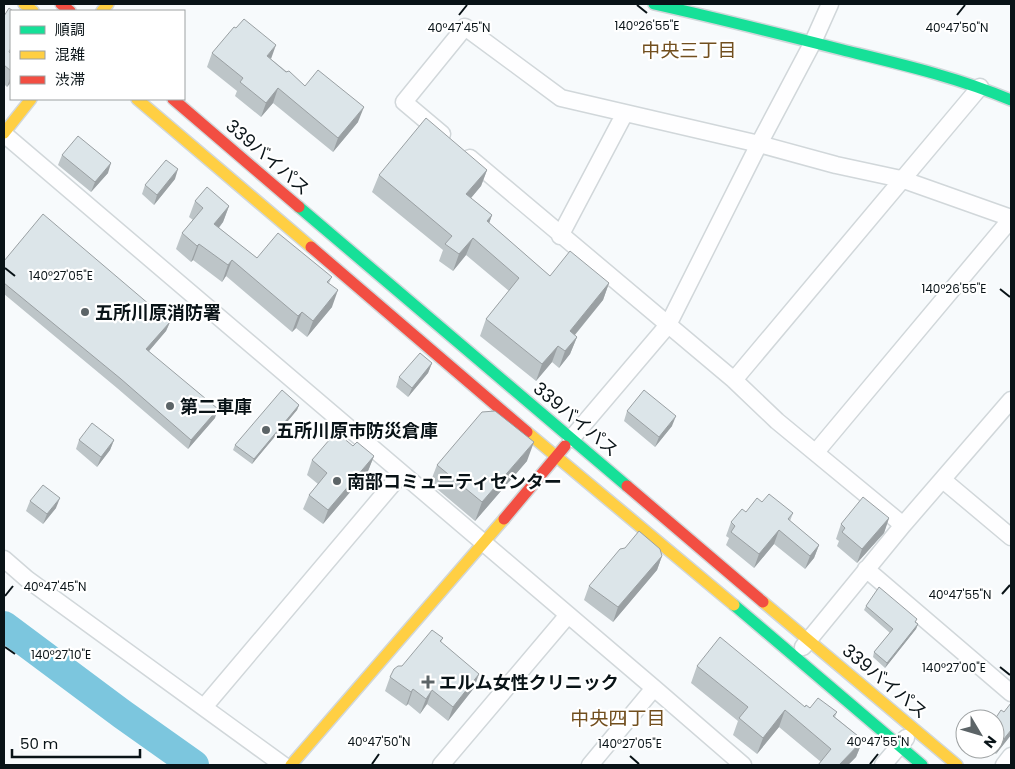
<svg xmlns="http://www.w3.org/2000/svg" width="1015" height="769" viewBox="0 0 1015 769" font-family="Poppins,'Noto Sans JP',sans-serif">
<style>
.lines{fill:none;stroke-linecap:round;stroke-linejoin:round}
.river{stroke:#7cc6de;stroke-width:30}
.street-casing{stroke:#d1d7da;stroke-width:19}
.fast-casing{stroke:#d1d7da;stroke-width:14}
.slow-casing{stroke:#d1d7da;stroke-width:14}
.jam-casing{stroke:#d1d7da;stroke-width:14}
.street{stroke:#fefeff;stroke-width:16}
.fast{stroke:#16e098;stroke-width:11}
.slow{stroke:#ffcf43;stroke-width:11}
.jam{stroke:#f24e42;stroke-width:11}
.wall{fill:#bdc5c8}
.shaded-wall{fill:#9aa0a3}
.building{fill:#dce5e9;stroke:#9aa0a3}
.ticks{fill:none;stroke:#091317;stroke-width:2}
.poi-dot{fill:#5c6467;stroke:#fff;stroke-width:2}
.labels{text-anchor:middle;dominant-baseline:central;stroke-width:4.5;stroke-linejoin:round;paint-order:stroke}
.street-label{font-size:18px;fill:#091317;stroke:#fff}
.poi-label{font-size:18px;font-weight:bold;fill:#091317;stroke:#fff;text-anchor:start}
.neighbourhood-label{font-size:19px;fill:#724f1e;stroke:#fff}
.ticks-label{font-size:12px;text-anchor:middle;fill:#091317;stroke:#fff;stroke-width:4.5;stroke-linejoin:round;paint-order:stroke}
</style>
<rect width="100%" height="100%" fill="#f7fafc"/>
<g class="lines">
<path class="river" d="M4 626 122 714 194 765"/>
<defs>
<path id="street" d="M4 134 654 688 743 765
M442 134 404 102 465 27 561 98 759 144 836 165 901 179 1011 218
M470 158 734 380 777 421 903 525
M560 236 625 113
M734 380 980 87
M571 439 668 325 759 144 813 42 830 4
M816 452 1011 219
M943 480 1011 537
M4 559 27 579 283 765
M866 569 1011 693
M803 647 903 525 1011 400
M204 707 401 474
M441 765 568 615
M590 765 654 688
M883 765 906 738
M1004 765 1011 756"/>
<path id="fast" d="M654 4C717 18 780 34 843 50 900 64 957 77 1011 100
M299 207 627 486
M734 605 922 765"/>
<path id="slow" d="M24 4 33 11
M102 11 108 4
M137 99 311 247
M4 133 31 99
M527 432 734 605
M763 602 957 765
M291 765 504 519"/>
<path id="jam" d="M61 4 70 11
M173 99 299 207
M311 247 527 432
M627 486 763 602
M504 519 565 446"/>
</defs>
<use href="#street" class="street-casing"/>
<use href="#fast" class="fast-casing"/>
<use href="#slow" class="slow-casing"/>
<use href="#jam" class="jam-casing"/>
<use href="#street" class="street"/>
<use href="#fast" class="fast"/>
<use href="#slow" class="slow"/>
<use href="#jam" class="jam"/>
</g>
<path class="wall" d="M11 11V82L7 87 4 84V16Z
M212 53 271 59 305 86 358 122 333 152 273 103 261 117 235 96 237 91 207 67Z
M62 155 108 173 91 192 58 165Z
M487 170 481 186 471 198 492 215 489 223 550 276 609 283 603 300 575 335 577 337 570 354 559 368 552 362 536 381 480 336 486 319 509 291 466 255 453 271 439 261 443 250 372 192 379 175Z
M175 179 154 205 142 194 145 185Z
M195 201 229 206 223 222 219 228 257 258 332 277 329 283 332 307 307 337 296 328 292 332 226 276 222 282 193 260 191 262 176 249 182 233 193 220 189 217Z
M4 261 170 322 166 331 149 351 215 418 188 449 117 388 4 294Z
M432 363 428 373 408 397 396 387 399 377Z
M299 405 297 410 252 464 233 450 235 445Z
M627 411 672 426 655 447 624 421Z
M79 440H114L110 450 97 467 76 449Z
M353 446 374 456 368 471 323 524 303 509 309 495 318 484 307 475 312 460Z
M527 461 475 521 430 483 437 465Z
M30 501 56 508 43 524 26 511Z
M762 502 793 513 790 521 819 545 814 558 805 569 774 544 754 568 726 545 729 538 726 536 731 522Z
M889 518 884 533 857 563 837 546 839 541 836 539 841 524Z
M662 556 657 570 613 622 584 600 589 586Z
M866 606 916 622 918 624 916 629 885 668 873 657 874 652 890 633 864 610Z
M443 638 441 642 474 688 448 721 427 704 420 714 408 704 406 706 385 691 390 677 402 666Z
M697 666 805 707 837 712 835 717 863 740 856 757 848 765H818L821 762 779 727 757 754 733 735 738 721 691 683Z
M995 719 1011 735 996 754 990 749H995Z"/>
<path class="shaded-wall" d="M276 45 271 59 267 56Z
M11 76V82L7 87Z
M278 88 273 103 261 117 266 103Z
M364 107 358 122 333 152 338 138Z
M111 163 108 173 91 192 95 182Z
M178 169 175 179 154 205 157 195Z
M487 170 481 186 460 211 466 194Z
M229 206 223 222 208 241 214 224Z
M492 215 486 232 487 221Z
M473 238 466 255 453 271 459 254Z
M199 244 193 260 191 262 197 246Z
M232 260 226 276 222 282 228 265Z
M609 283 603 300 564 348 570 331Z
M338 290 332 307 307 337 313 321Z
M302 312 296 328 292 332 298 316Z
M170 322 166 331 143 358 146 349Z
M577 337 570 354 559 368 565 351Z
M558 346 552 362 536 381 542 364Z
M432 363 428 373 408 397 412 388Z
M299 405 297 410 252 464 254 459Z
M218 409 215 418 188 449 191 440Z
M676 416 672 426 655 447 659 437Z
M114 440 110 450 97 467 101 457Z
M534 442 527 461 475 521 482 502Z
M374 456 368 471 323 524 328 510Z
M60 498 56 508 43 524 47 514Z
M889 518 884 533 857 563 862 549Z
M779 530 774 544 754 568 759 554Z
M819 545 814 558 805 569 810 556Z
M662 556 657 570 613 622 618 607Z
M918 624 916 629 885 668 887 663Z
M479 674 474 688 448 721 453 707Z
M413 689 408 704 406 706 411 692Z
M432 690 427 704 420 714 426 699Z
M785 710 779 727 757 754 763 738Z
M1011 730V735L996 754 1000 744Z
M863 740 856 757 848 765H839Z"/>
<path class="building" d="M9 8 13 11H11V48L9 52 11 54V71L4 65V16Z
M244 19 276 45 267 56 286 72 289 71 305 86 318 70 364 107 338 138 278 88 266 103 240 82 243 78 212 53 234 27 236 28Z
M426 118 487 170 466 194 492 215 487 221 550 276 570 251 609 283 570 331 577 337 565 351 558 346 542 364 486 319 519 278 473 238 459 254 445 244 452 236 379 175Z
M78 136 111 163 95 182 62 155Z
M166 160 178 169 157 195 145 185Z
M207 187 229 206 214 224 257 258 278 233 332 277 327 282 338 290 313 321 302 312 298 316 232 260 228 265 199 244 197 246 182 233 203 208 195 201Z
M43 214 170 322 146 349 218 409 191 440 121 379 4 283V261Z
M420 353 432 363 412 388 399 377Z
M282 390 299 405 254 459 235 445Z
M644 390 676 416 659 437 627 411Z
M495 411 534 442 482 502 437 465 482 412Z
M92 423 114 440 101 457 79 440Z
M336 432 353 446 357 442 374 456 328 510 309 495 327 473 312 460Z
M43 485 60 498 47 514 30 501Z
M769 494 793 513 788 519 819 545 810 556 779 530 759 554 731 532 735 526 731 522 742 509 746 512 757 498 762 502Z
M863 497 889 518 862 549 842 532 845 528 841 524Z
M639 531 660 549 662 556 618 607 589 586 620 549 625 548Z
M879 587 917 619 915 622 918 624 887 663 874 652 893 629 866 606Z
M432 630 443 638 440 641 479 674 453 707 432 690 426 699 413 689 411 692 390 677 394 669 398 666H402Z
M720 637 805 707 806 705 810 708 818 698 837 712 833 716 863 740 839 765H818L831 749 785 710 763 738 739 718 748 707 697 666Z
M1011 703V730L1000 744 995 740V719L1001 710 1004 712Z"/>
<path class="ticks" d="M637 5 647 13M459 15 467 5M957 15 965 5M5 268 15 276M1000 289 1010 297M1002 594 1010 585M5 596 13 586M5 647 15 654M1000 667 1010 675M630 756 639 764M372 764 379 754M870 764 878 754"/>
<g class="poi-dot">
<circle cx="85" cy="312" r="5"/>
<circle cx="170" cy="406" r="5"/>
<circle cx="266" cy="430" r="5"/>
<circle cx="337" cy="481" r="5"/>
<path d="M425.5 674.5h5v5h5v5h-5v5h-5v-5h-5v-5h5z"/>
</g>
<g class="labels">
<g class="street-label">
<text transform="translate(268 157) rotate(41)">339バイパス</text>
<text transform="translate(576 419) rotate(40)">339バイパス</text>
<text transform="translate(885 681) rotate(40)">339バイパス</text>
</g>
<g class="poi-label">
<text x="95" y="312">五所川原消防署</text>
<text x="180" y="406">第二車庫</text>
<text x="276" y="430">五所川原市防災倉庫</text>
<text x="347" y="481">南部コミュニティセンター</text>
<text x="439" y="682">エルム女性クリニック</text>
</g>
<g class="neighbourhood-label">
<text x="689" y="50">中央三丁目</text>
<text x="618" y="718">中央四丁目</text>
</g>
</g>
<g class="ticks-label">
<text x="647" y="30">140°26'55"E</text>
<text x="459" y="32">40°47'45"N</text>
<text x="957" y="32">40°47'50"N</text>
<text x="61" y="280">140°27'05"E</text>
<text x="954" y="293">140°26'55"E</text>
<text x="55" y="591">40°47'45"N</text>
<text x="960" y="599">40°47'55"N</text>
<text x="61" y="659">140°27'10"E</text>
<text x="954" y="672">140°27'00"E</text>
<text x="379" y="746">40°47'50"N</text>
<text x="878" y="746">40°47'55"N</text>
<text x="630" y="748">140°27'05"E</text>
</g>
<rect width="1015" height="769" fill="none" stroke="#091317" stroke-width="10"/>
<rect x="10" y="10" width="175" height="90" fill="#ffffff" stroke="#9da1a2"/>
<rect x="20" y="26" width="25" height="8" fill="#16e098" stroke="#9da1a2"/>
<text x="55" y="35" font-size="15" fill="#091317">順調</text>
<rect x="20" y="51" width="25" height="8" fill="#ffcf43" stroke="#9da1a2"/>
<text x="55" y="60" font-size="15" fill="#091317">混雑</text>
<rect x="20" y="76" width="25" height="8" fill="#f24e42" stroke="#9da1a2"/>
<text x="55" y="85" font-size="15" fill="#091317">渋滞</text>
<g transform="translate(980 734) rotate(128)"><circle r="24" fill="#ffffff" stroke="#9da1a2"/>
<path d="M0-4L9 19L0 12L-9 19Z" fill="#5c6467"/>
<text y="-8" font-size="14" font-weight="bold" text-anchor="middle" fill="#091317">N</text>
</g>
<path d="M12 749v8h128v-8" fill="none" stroke="#091317" stroke-width="2.5"/>
<text x="20" y="749" font-size="15" fill="#091317" stroke="#ffffff" stroke-width="4" paint-order="stroke">50 m</text>
</svg>
